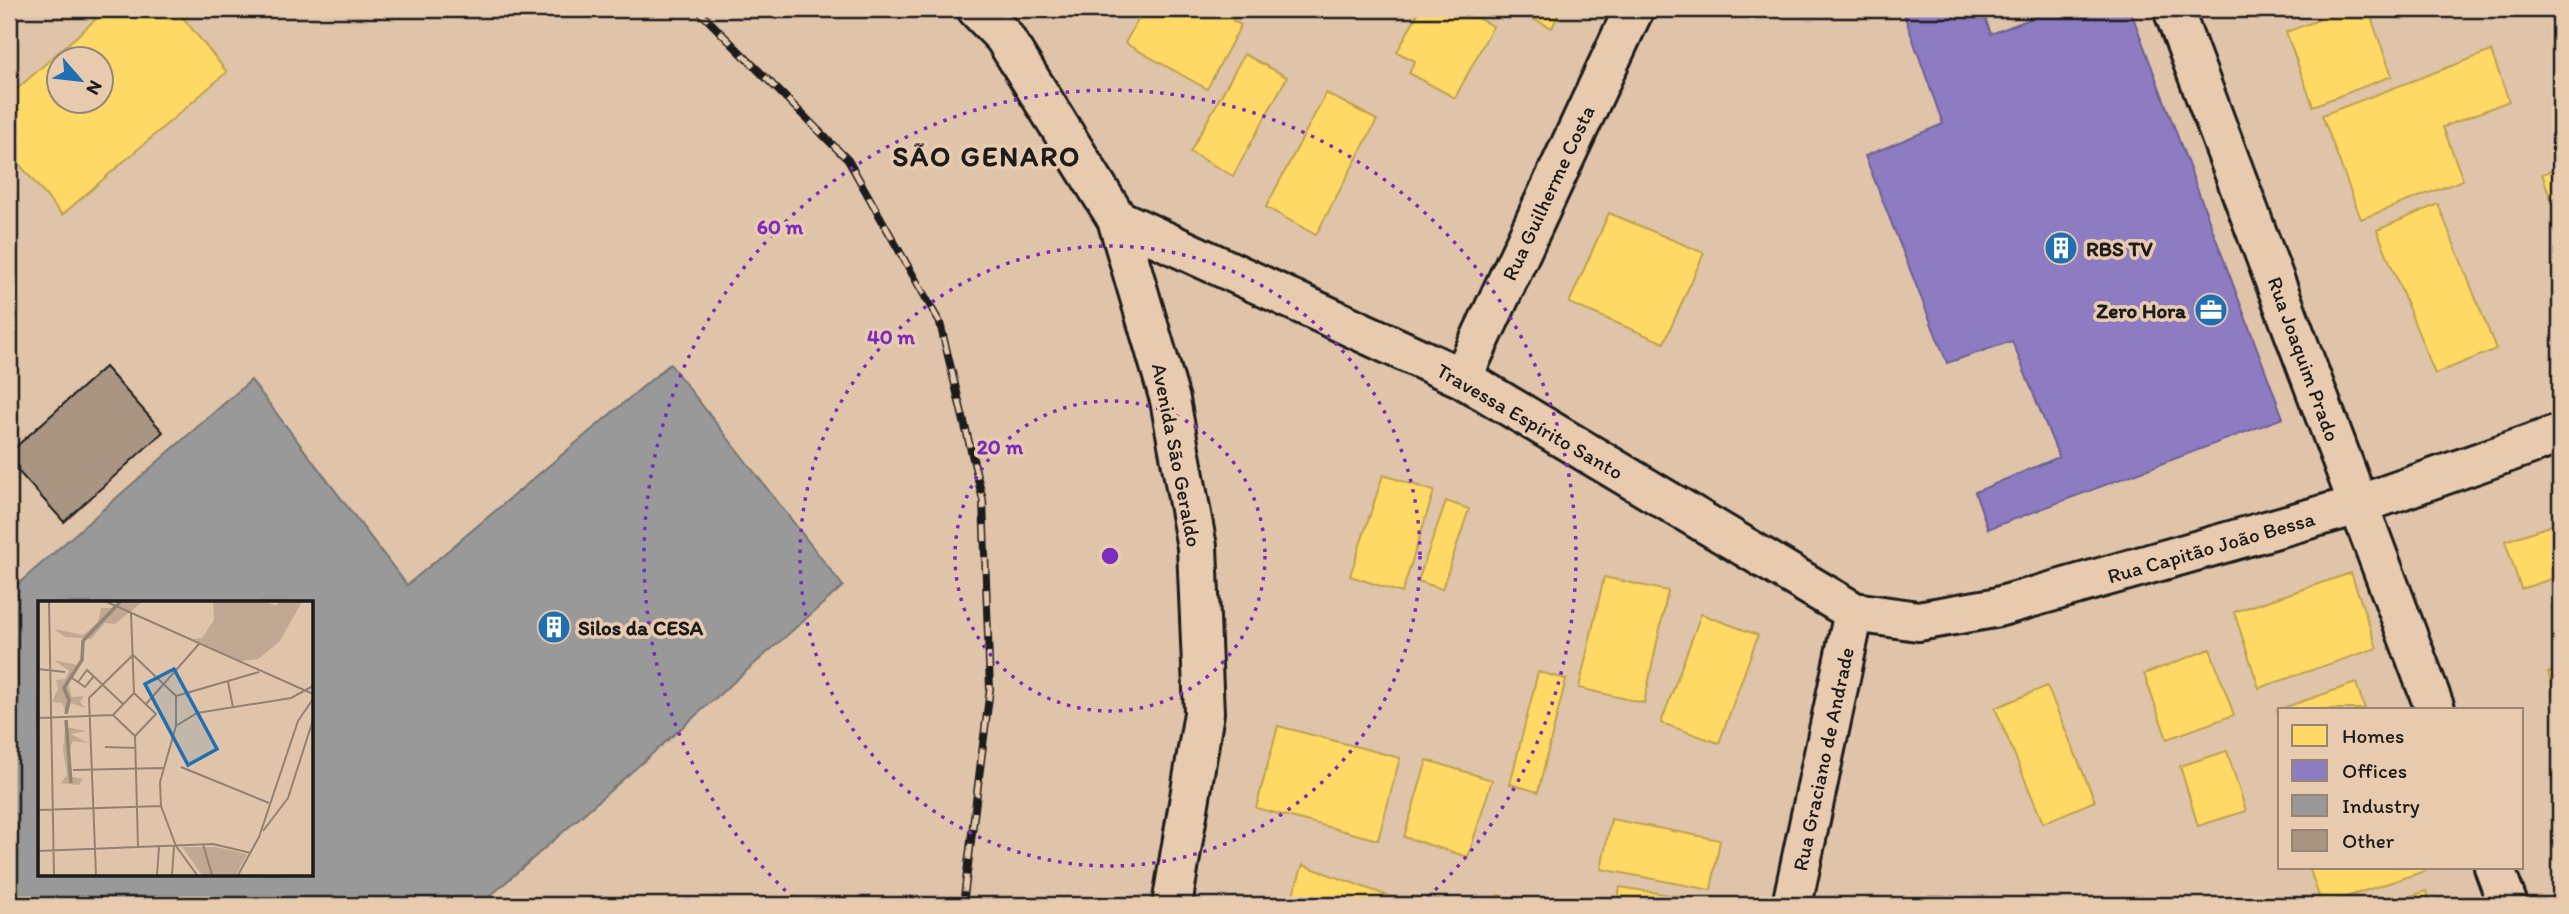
<svg xmlns="http://www.w3.org/2000/svg" width="2569" height="914" viewBox="0 0 2569 914" font-family="Itim,sans-serif">
<style>
.homes{fill:#ffd966;stroke:#bba050;stroke-width:2;fill-rule:evenodd}
.offices{fill:#8e7cc3;stroke:#6c5f91;stroke-width:2}
.industry{fill:#999;stroke:#747474;stroke-width:2;fill-rule:evenodd}
.building{fill:#a99582;stroke:#1c1c1c;stroke-width:2}
.lines{fill:none;stroke-linecap:round;stroke-linejoin:round}
.minor-casing{stroke:#1c1c1c;stroke-width:44}
.minor{stroke:#e8cbaf;stroke-width:38}
.rail-casing{stroke:#1c1c1c;stroke-width:8}
.rail{stroke:#e8cbaf;stroke-width:5;stroke-dasharray:16;stroke-linecap:butt}
.ring{fill:none;stroke:#7b2cbf;stroke-width:3.5;stroke-dasharray:3.5 7}
.labels{text-anchor:middle;dominant-baseline:central;stroke-width:7;stroke-linejoin:round;paint-order:stroke}
.street-label{font-size:21px;fill:#1c1c1c;stroke:#e8cbaf}
.poi-label{font-size:21px;font-weight:bold;fill:#1c1c1c;stroke:#e8cbaf;text-anchor:start}
.district-label{font-size:28px;font-weight:bold;letter-spacing:2px;fill:#1c1c1c;stroke:#e8cbaf}
.inset-river{fill:none;stroke:#958373;stroke-width:3.5}
.inset-road{fill:none;stroke:#928171;stroke-width:2}
.view{fill:#1f6fb2;fill-opacity:0.15;stroke:#1f6fb2;stroke-width:3.5}
.inset-edge{fill:none;stroke:#1c1c1c;stroke-width:3.5}
.centre{fill:#7b2cbf;stroke:#e8cbaf;stroke-width:3.5}
.ring-label{font-size:21px;text-anchor:middle;font-weight:bold;fill:#7b2cbf;stroke:#e8cbaf;stroke-width:7;stroke-linejoin:round;paint-order:stroke}
</style>
<rect width="100%" height="100%" fill="#e0c4a9"/>
<filter id="ink" filterUnits="userSpaceOnUse"><feTurbulence type="fractalNoise" baseFrequency=".0143" numOctaves="2"/><feDisplacementMap in="SourceGraphic" scale="14" xChannelSelector="R" yChannelSelector="G"/><feConvolveMatrix kernelMatrix="1 2 1 2 8 2 1 2 1" color-interpolation-filters="sRGB"/></filter>
<g filter="url(#ink)">
<path class="homes" d="M89 9H176L227 72 62 215 9 152V96L96 19ZM60 60H102V102H60Z
M1144 9H1240L1233 21 1241 25 1207 89 1125 43Z
M1420 9H1431L1438 12 1439 9H1460L1493 26 1455 98 1409 73 1415 61 1397 52Z
M1512 9H1561L1552 28Z
M2333 9H2368L2392 76 2313 106 2286 32 2335 14Z
M2491 51 2509 101 2443 127 2463 180 2361 219 2322 115Z
M1244 54 1287 77 1233 176 1190 152Z
M1326 93 1377 120 1316 235 1266 207Z
M2560 167V224L2542 174Z
M2438 204 2496 349 2435 374 2377 230Z
M1609 213 1704 253 1664 343 1569 303Z
M1383 475 1434 491 1402 593 1350 576Z
M1446 501 1469 509 1442 589 1418 581Z
M2558 523 2560 529V576L2521 589 2505 541Z
M2351 573 2377 648 2259 688 2234 612Z
M1604 577 1668 591 1644 703 1579 688Z
M1701 614 1758 635 1719 743 1661 723Z
M2210 649 2234 715 2167 739 2144 674Z
M2560 669V709L2548 673Z
M1538 672 1566 679 1538 792 1510 784Z
M2356 683 2365 709H2280V719L2277 710Z
M2047 686 2095 801 2043 823 1995 708Z
M1278 726 1400 758 1378 840 1256 808Z
M2227 751 2246 811 2198 826 2180 766Z
M1427 760 1492 780 1468 857 1404 837Z
M1611 819 1720 840 1711 890 1601 869Z
M1303 865 1397 899 1395 905H1289Z
M2309 867H2437L2322 905Z
M1620 887 1701 900 1700 905H1617Z
M2426 891 2431 905H2384Z
M1498 895 1532 905H1495Z"/>
<path class="offices" d="M1902 9H1982L1991 34 2038 16 2035 9H2130L2283 418 1988 529 1975 492 2059 457 2012 341 1947 363 1865 156 1943 124Z"/>
<path class="industry" d="M670 364 843 586 480 905H9V592L251 380 407 585ZM40 603H312V874H40Z"/>
<path class="building" d="M105 367 163 432 64 522 9 461V453Z"/>
<g class="lines">
<defs>
<path id="minor" d="M977 9 1004 37 1117 219 1170 400 1197 547 1204 713 1172 905
M2173 9 2435 709
M1117 219 1462 378 1854 612 1918 621 1994 608 2358 505 2560 434
M1462 378 1634 9
M2494 867 2508 905
M1792 905 1854 612"/>
</defs>
<use href="#minor" class="minor-casing"/>
<use href="#minor" class="minor"/>
<defs>
<path id="rail" d="M697 9 848 160 940 323 983 500 990 689 963 905"/>
</defs>
<use href="#rail" class="rail-casing"/>
<use href="#rail" class="rail"/>
</g>
</g>
<g class="ring">
<circle cx="1110" cy="556" r="155"/>
<circle cx="1110" cy="556" r="310"/>
<path d="M801 905A466 466 0 1 1 1419 905"/>
</g>
<defs>
<symbol id="building-disc" viewBox="-11 -11 22 22"><circle r="9.5" fill="#1f6fb2" stroke="#e8cbaf"/><path d="M-4-6H4V6H1V3H-1V6H-4ZM-2.5-4.3h1.7v1.8h-1.7ZM.8-4.3h1.7v1.8H.8ZM-2.5-1h1.7V.8h-1.7ZM.8-1h1.7V.8H.8Z" fill="#fff"/></symbol>
<symbol id="office-disc" viewBox="-11 -11 22 22"><circle r="9.5" fill="#1f6fb2" stroke="#e8cbaf"/><path d="M-6-3h4V-5.5h4V-3h4V5H-6ZM-1-4.5V-3h2v-1.5ZM-6 0V1H6V0Z" fill="#fff"/></symbol>
</defs>
<g fill-rule="evenodd">
<use href="#building-disc" x="2042" y="229" width="38" height="38"/>
<use href="#office-disc" x="2192" y="291" width="38" height="38"/>
<use href="#building-disc" x="535" y="608" width="38" height="38"/>
</g>
<g class="labels">
<g class="street-label">
<text transform="translate(1548 193) rotate(-65)">Rua Guilherme Costa</text>
<text transform="translate(2304 359) rotate(70)">Rua Joaquim Prado</text>
<text transform="translate(1530 421) rotate(30)">Travessa Espírito Santo</text>
<text transform="translate(1177 455) rotate(79)">Avenida São Geraldo</text>
<text transform="translate(2211 547) rotate(-16)">Rua Capitão João Bessa</text>
<text transform="translate(1823 759) rotate(-78)">Rua Graciano de Andrade</text>
</g>
<g class="poi-label">
<text x="2086" y="248">RBS TV</text>
<text x="2186" y="310" text-anchor="end">Zero Hora</text>
<text x="578" y="627">Silos da CESA</text>
</g>
<g class="district-label">
<text x="987" y="156">SÃO GENARO</text>
</g>
</g>
<g transform="translate(38 601)">
<rect width="275" height="275" fill="#e0c4a9"/>
<path d="M80 1H104L77 23 67 22 53 38 27 36 16 28 45 34 60 21 63 7H74ZM175 1H230L238 5 241 1H264L241 41 220 58 203 60 155 38 164 37 176 19ZM16 59 39 64 30 82 34 96 46 95 42 101 47 107 33 102 29 114 24 102 14 101 20 88 18 79 27 78 31 70ZM28 119V126L48 130 33 133 50 142 35 140 33 145 31 166 34 176 45 178 41 184 23 182 29 174 25 149ZM144 246H178L209 253 198 274H164Z" fill="#c0a892"/>
<path class="inset-river" d="M28 113 31 99 26 87 44 59 45 40 82 1M28 119 33 182"/>
<path class="inset-road" d="M11 1 16 274M69 1 275 93M93 12 96 92 118 113 97 135 75 114 96 92M0 68 27 71M34 77 47 86 56 75M40 81 49 69 85 103M190 81 195 106M138 95 221 71M108 103 161 43M0 117 75 114M138 125V95M97 135 100 246M67 146 98 147M143 166 231 202M35 169 125 167M0 209 123 205M225 230 250 197 275 119M165 243 174 274M0 250 175 243 213 252M58 274 51 97 95 54 138 95M119 274 121 246M134 274 136 245M159 274 138 245 123 205 122 181 138 125 159 112 253 97 275 85M200 274 221 236 260 120 275 98"/>
<path class="view" d="M136 68 179 148 150 164 107 83Z"/>
<rect width="275" height="275" class="inset-edge"/>
</g>
<circle cx="1110" cy="556" r="10" class="centre"/>
<g class="ring-label">
<text x="780" y="234">60 m</text>
<text x="891" y="344">40 m</text>
<text x="1000" y="454">20 m</text>
</g>
<rect width="2569" height="914" fill="none" stroke="#e8cbaf" stroke-width="35"/>
<rect x="18" y="18" width="2534" height="879" fill="none" stroke="#1c1c1c" stroke-width="2.5" filter="url(#ink)"/>
<rect x="2278" y="708" width="245" height="161" fill="#e8cbaf" stroke="#968574" stroke-width="2"/>
<rect x="2292" y="725" width="35" height="21" fill="#ffd966" stroke="#968574" stroke-width="2"/>
<text x="2342" y="743" font-size="21" fill="#1c1c1c">Homes</text>
<rect x="2292" y="760" width="35" height="21" fill="#8e7cc3" stroke="#968574" stroke-width="2"/>
<text x="2342" y="778" font-size="21" fill="#1c1c1c">Offices</text>
<rect x="2292" y="795" width="35" height="21" fill="#999999" stroke="#968574" stroke-width="2"/>
<text x="2342" y="813" font-size="21" fill="#1c1c1c">Industry</text>
<rect x="2292" y="830" width="35" height="21" fill="#a99582" stroke="#968574" stroke-width="2"/>
<text x="2342" y="848" font-size="21" fill="#1c1c1c">Other</text>
<g transform="translate(80 80) rotate(118)"><circle r="33" fill="#e8cbaf" stroke="#968574" stroke-width="2"/>
<path d="M0-5L12 26L0 18L-12 26Z" fill="#1f6fb2"/>
<text y="-10" font-size="19" font-weight="bold" text-anchor="middle" fill="#1c1c1c">N</text>
</g>
</svg>
